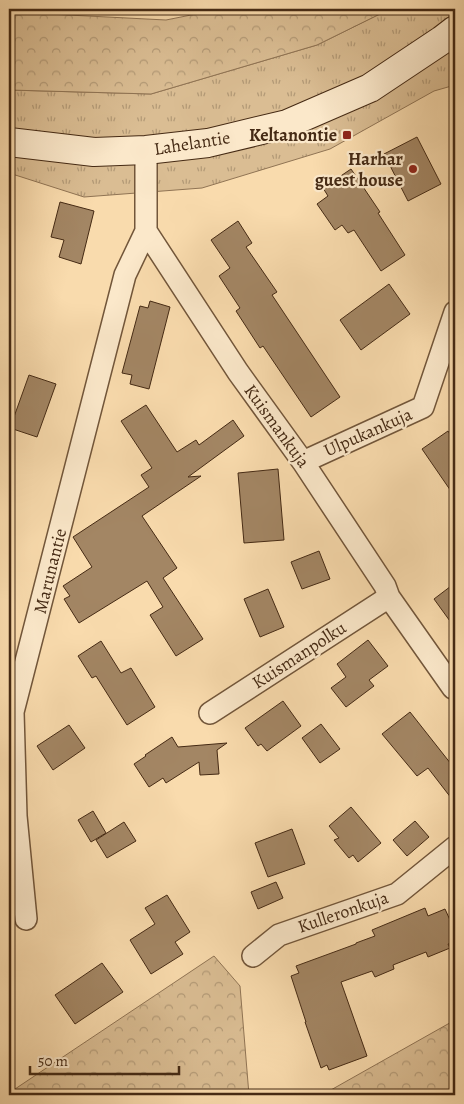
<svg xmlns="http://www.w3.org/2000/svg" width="464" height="1104" viewBox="0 0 464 1104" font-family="Alegreya,serif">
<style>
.grass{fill:url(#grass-tufts);stroke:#907454}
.forest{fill:url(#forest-crowns);stroke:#907454}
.building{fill:#a38664;stroke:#452a14}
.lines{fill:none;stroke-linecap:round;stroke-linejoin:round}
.street-casing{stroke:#72563a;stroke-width:24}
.secondary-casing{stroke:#452a14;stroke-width:30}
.street{stroke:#fbe8ca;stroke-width:21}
.secondary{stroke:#fbe8ca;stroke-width:28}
.poi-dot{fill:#8f2418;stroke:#fbe8ca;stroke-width:2}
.labels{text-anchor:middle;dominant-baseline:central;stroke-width:4.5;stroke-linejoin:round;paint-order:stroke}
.poi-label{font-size:18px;font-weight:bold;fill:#452a14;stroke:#fbe8ca;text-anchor:end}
.street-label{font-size:18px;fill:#452a14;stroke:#fbe8ca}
</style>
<defs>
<pattern id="grass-tufts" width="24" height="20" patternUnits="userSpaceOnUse" patternTransform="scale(1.25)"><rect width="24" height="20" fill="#dabd93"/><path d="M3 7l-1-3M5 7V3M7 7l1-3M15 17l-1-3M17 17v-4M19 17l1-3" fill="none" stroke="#b39a77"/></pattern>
<pattern id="forest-crowns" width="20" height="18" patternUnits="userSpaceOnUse" patternTransform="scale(1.25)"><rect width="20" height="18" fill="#dabd93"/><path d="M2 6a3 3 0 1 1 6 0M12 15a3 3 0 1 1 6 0" fill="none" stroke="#b39a77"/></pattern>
</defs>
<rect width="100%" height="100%" fill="#f9dbad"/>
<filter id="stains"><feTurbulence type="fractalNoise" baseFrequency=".004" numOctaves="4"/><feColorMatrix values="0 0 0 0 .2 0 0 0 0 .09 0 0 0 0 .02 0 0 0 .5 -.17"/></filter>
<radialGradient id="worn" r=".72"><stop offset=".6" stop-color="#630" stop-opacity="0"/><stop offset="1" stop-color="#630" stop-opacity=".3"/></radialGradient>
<path class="grass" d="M390 9H455V85L434 91 330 149 202 188 84 197 9 173V90L151 94 317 45Z"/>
<path class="forest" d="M221 9H390L317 45 151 94 9 90V12L166 20Z
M214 956 240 986 249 1095H9V1093Z
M455 1020V1095H322Z"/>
<path class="building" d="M417 137 441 184 408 201 384 154Z
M351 169 380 212 378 213 405 255 381 271 354 230 348 233 342 225 335 230 317 204 328 196 323 188Z
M60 202 94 211 81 264 59 257 64 240 51 237Z
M238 221 252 243 246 247 277 292 272 295 340 397 311 417 263 346 260 348 236 311 240 308 219 276 230 268 211 240Z
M389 284 410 314 361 350 340 320Z
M150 301 170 307 149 389 130 384 132 375 122 373 140 306 148 308Z
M29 375 56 384 37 437 10 428Z
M146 405 177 452 196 440 199 445 233 420 244 436 188 477 201 476 142 516 177 568 163 578 203 639 176 656 150 615 163 607 147 581 79 623 64 599 70 596 63 586 92 567 73 537 149 487 141 475 152 468 121 421Z
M448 431 455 442V497L422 449Z
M278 469 284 540 244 543 238 473Z
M319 551 330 579 302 589 291 562Z
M455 583V628L434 599Z
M268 589 284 627 260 637 244 599Z
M368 640 388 666 369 680 374 686 346 707 331 688 346 677 337 664Z
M101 641 121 673 131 668 155 707 127 725 96 676 92 678 78 656Z
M283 701 301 726 267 751 261 744 258 746 245 728Z
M410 712 455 769V803L428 768 417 776 382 734Z
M321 724 340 749 320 763 302 738Z
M69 725 85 748 53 770 37 746Z
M172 737 178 747 227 743 217 750 219 774 200 775 199 762 166 783 163 778 149 787 134 764 146 756 145 755Z
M351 807 381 843 358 862 353 855 349 858 334 840 339 838 329 826Z
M93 811 106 833 91 842 78 820Z
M415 821 429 837 407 856 393 840Z
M124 822 136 841 107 858 96 840Z
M292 829 305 864 268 877 255 843Z
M276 882 283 898 258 909 251 892Z
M167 895 190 932 175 942 183 954 151 974 130 940 155 924 145 908Z
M425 908 428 916 445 909 450 920 455 918V942L448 944 450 948 428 957 426 952 393 965 394 969 375 977 372 971 341 982 367 1056 329 1070 327 1065 321 1068 305 1022H306L291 976 299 973 296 966 356 944V943L375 936 372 930Z
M102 963 123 992 75 1024 55 995Z"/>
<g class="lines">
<defs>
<path id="street" d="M146 150V231L238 372 303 462 385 586 389 597 453 688
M303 462 423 407 455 312
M210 713 389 597
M26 919 16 816 13 712 125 275 146 231
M253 956 279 935 397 894 455 847"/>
<path id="secondary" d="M9 142 94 152 146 150 208 143 287 124 370 88 442 40 455 30"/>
</defs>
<use href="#street" class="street-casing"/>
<use href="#secondary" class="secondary-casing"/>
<use href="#street" class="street"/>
<use href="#secondary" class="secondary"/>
</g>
<g class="poi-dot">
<rect x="342" y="130" width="10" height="10" rx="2.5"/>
<circle cx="413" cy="169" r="5"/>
</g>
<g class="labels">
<g class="poi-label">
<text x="337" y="135">Keltanontie</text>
<text x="403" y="159">Harhar<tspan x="403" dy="21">guest house</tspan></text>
</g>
<g class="street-label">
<text transform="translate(192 143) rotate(-9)">Lahelantie</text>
<text transform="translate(277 426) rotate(54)">Kuismankuja</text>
<text transform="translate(368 432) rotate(-24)">Ulpukankuja</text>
<text transform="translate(50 571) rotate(-76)">Marunantie</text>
<text transform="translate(299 655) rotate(-33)">Kuismanpolku</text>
<text transform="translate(343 912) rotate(-19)">Kulleronkuja</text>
</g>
</g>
<rect width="464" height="1104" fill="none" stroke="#f9dbad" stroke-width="30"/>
<rect x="10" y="10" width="444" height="1084" fill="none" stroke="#452a14" stroke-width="2.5"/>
<rect x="15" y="15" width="434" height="1074" fill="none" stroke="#452a14"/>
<path d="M30 1066v8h149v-8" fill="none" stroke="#452a14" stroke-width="2.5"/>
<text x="38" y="1066" font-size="15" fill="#452a14" stroke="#fbe8ca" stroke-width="4" paint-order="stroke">50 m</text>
<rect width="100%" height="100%" filter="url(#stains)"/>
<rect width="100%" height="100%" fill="url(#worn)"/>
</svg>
